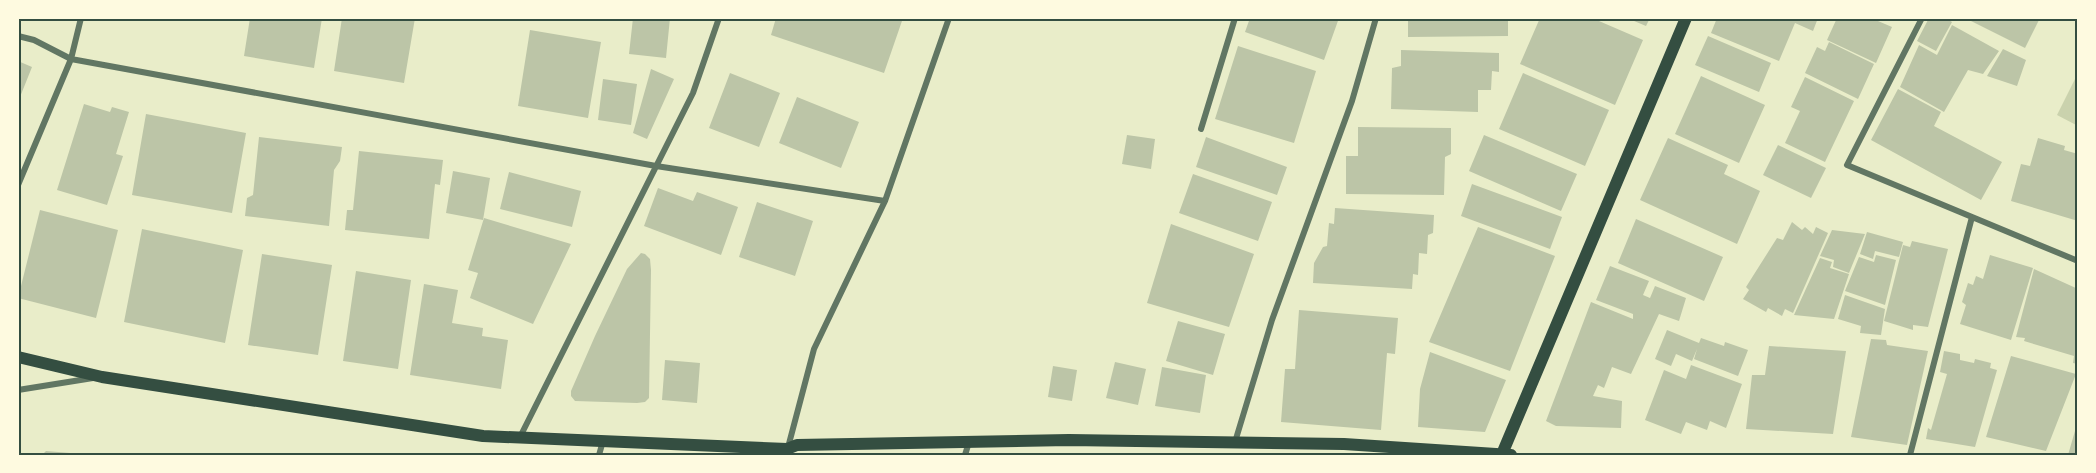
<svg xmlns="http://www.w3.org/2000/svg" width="2096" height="473" viewBox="0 0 2096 473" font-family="'IBM Plex Sans',sans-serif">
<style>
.green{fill:#cad2ad}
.building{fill:#bcc5a7}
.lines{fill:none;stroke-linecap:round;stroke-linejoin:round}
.minor{stroke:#617663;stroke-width:6}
.secondary{stroke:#344e41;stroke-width:12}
.neatline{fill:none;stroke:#344e41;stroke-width:2}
</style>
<rect width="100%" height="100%" fill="#e9edc9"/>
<path class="green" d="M2078 73V126L2057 115Z"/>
<path class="building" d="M250 18H322L314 68 244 56Z
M342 18H415L404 83 334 71Z
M633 18H670L666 58 629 54Z
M776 18H903L884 73 771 35Z
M1250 18H1339L1324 60 1245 32Z
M1408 18H1508V36L1408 37Z
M1540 18H1592L1643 40 1615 105 1520 64Z
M1627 18H1650L1646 26Z
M1717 18H1818L1813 31 1795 23 1779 61 1711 33Z
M1837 18H1871L1892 27 1876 63 1827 40Z
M1929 18H1945L1952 22 1936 51 1917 41Z
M1965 18H2040L2025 48Z
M1952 25 1999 51 1983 74 1968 70 1944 112 1900 87 1919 45 1937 55Z
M530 30 601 42 588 118 518 106Z
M1708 36 1771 63 1759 92 1695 65Z
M1829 42 1874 64 1858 99 1805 73 1817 47 1825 51Z
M1238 46 1316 71 1294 143 1215 119Z
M2003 49 2026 60 2017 86 1987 76Z
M1401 50 1499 53V72L1492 71 1491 90H1478V112L1391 109 1392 68 1401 66Z
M18 61 32 67 18 102Z
M651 69 674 79 647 139 633 133Z
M730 73 780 93 759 147 709 128Z
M1523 73 1609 110 1585 166 1499 129Z
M1701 76 1765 105 1739 163 1675 134Z
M1805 77 1854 101 1825 162 1785 143 1800 111 1791 107Z
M603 79 637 84 631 125 598 120Z
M1898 89 1941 112 1934 126 2002 162 1981 200 1871 140Z
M797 97 859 122 841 168 779 143Z
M84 104 110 112 112 107 129 112 116 154 123 156 107 205 57 190Z
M146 114 246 133 232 213 132 195Z
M1358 127 1451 128V154L1445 157 1444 195 1346 194V156H1358Z
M1127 135 1155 139 1151 169 1122 164Z
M1484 135 1577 174 1561 211 1469 171Z
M259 137 342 147 340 161 334 170 329 226 245 216 247 198 253 195Z
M1206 137 1287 167 1277 195 1196 167Z
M1668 138 1728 165 1724 174 1760 191 1737 244 1640 200Z
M2038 138 2065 146 2064 150 2078 154V221L2011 201 2021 164 2030 166Z
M1778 145 1826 168 1811 198 1763 175Z
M359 151 443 160 440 185 435 184 429 239 345 230 347 210H353Z
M453 171 490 178 483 220 446 213Z
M509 172 581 191 572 227 500 209Z
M1193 174 1272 202 1258 241 1179 213Z
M1472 184 1562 217 1550 249 1461 216Z
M658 188 693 201 697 192 738 207 721 255 644 226Z
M757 202 813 221 795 276 739 257Z
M1335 208 1434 215 1433 233 1428 235 1427 254 1419 253 1418 275 1413 274 1412 289 1313 283 1314 263 1323 247 1327 246 1329 223 1334 224Z
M40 210 118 230 96 318 18 298Z
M484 218 571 244 533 324 470 298 478 273 468 270Z
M1636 219 1723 257 1704 301 1618 263Z
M1792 222 1802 230 1805 227 1813 234 1816 227 1828 233 1793 313 1785 309 1782 316 1768 308 1766 312 1743 299 1749 290 1746 287 1777 238 1783 240Z
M1171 224 1254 254 1229 327 1147 303Z
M1478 227 1555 256 1510 371 1429 342Z
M142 229 243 250 225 343 124 322Z
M1832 230 1865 234 1849 273 1833 267 1834 260 1820 256Z
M1867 232 1903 242 1899 257 1875 251 1873 259 1860 254Z
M1912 241 1948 249 1928 327 1913 325V330L1884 321 1903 245 1910 247Z
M641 253 645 254 650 259 651 270 649 398 645 402 637 403 575 401 571 396V391L595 336 627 269Z
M262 254 332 265 318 355 248 345Z
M1876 255 1896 260 1885 305 1845 291 1859 257 1874 262Z
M1990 255 2033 268 2011 340 1960 324 1966 305 1962 302 1968 283 1973 285 1976 276 1983 279Z
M1820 258 1832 262 1830 268 1849 274 1834 319 1794 315Z
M1610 266 1649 281 1643 295 1650 298 1655 286 1686 298 1679 321 1659 314 1631 374 1612 367 1604 388 1598 385 1593 396 1622 401 1621 428 1556 426 1546 421 1591 302 1633 319V314L1596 300Z
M2034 269 2078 289V364L2073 363 2074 356 2024 341 2025 338 2016 337Z
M356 271 411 280 398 369 343 361Z
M424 284 458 290 452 323 483 328 482 336 508 340 501 389 410 375Z
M1845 295 1885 309 1881 335 1860 333 1861 326 1838 319Z
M1299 310 1398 318 1395 354 1387 353 1381 430 1281 422 1285 369H1295Z
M1178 321 1225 334 1213 375 1166 361Z
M1667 330 1699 343 1701 338 1724 346 1725 342 1748 350 1738 376 1694 359 1697 349 1692 361 1676 354 1671 366 1655 359Z
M1871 339 1886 340 1887 345 1928 351 1907 445 1851 437Z
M1769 346 1846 351 1833 434 1746 429 1752 375H1765Z
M1944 351 1960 354V360L1974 363 1975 359 1991 363 1990 368 1997 370 1975 447 1926 439 1928 428 1931 430 1947 374 1940 372Z
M1430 352 1506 380 1485 432 1418 427 1420 389Z
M2011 356 2076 374 2046 451 1986 437Z
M665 360 700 363 697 403 662 400Z
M1115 362 1146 369 1138 405 1106 398Z
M1691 365 1742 384 1726 428 1710 421 1707 430 1686 422 1681 434 1645 420 1664 370 1686 379Z
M1053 366 1077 370 1072 401 1048 397Z
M1162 367 1206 375 1200 413 1155 406Z
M2077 424 2078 455H2068Z
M46 451 70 453V455H42Z"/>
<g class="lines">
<path class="minor" d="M1922 18 1847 165 2078 261
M18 36 34 40 71 59 656 166 885 201
M1201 129 1235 18
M18 185 71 59 81 18
M18 390 93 378
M520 437 693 93 719 18
M1235 442 1272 320 1352 101 1376 18
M599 455 603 441
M786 455 814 349 885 201 949 18
M965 455 969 442
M1910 455 1972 217"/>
<path class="secondary" d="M18 357 102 377 483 436 787 449 797 445 1069 440 1344 444 1511 455
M1502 454 1686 18"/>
</g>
<rect width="2096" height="473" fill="none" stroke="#fefae0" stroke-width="39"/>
<rect x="20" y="20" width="2056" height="434" class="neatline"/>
</svg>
